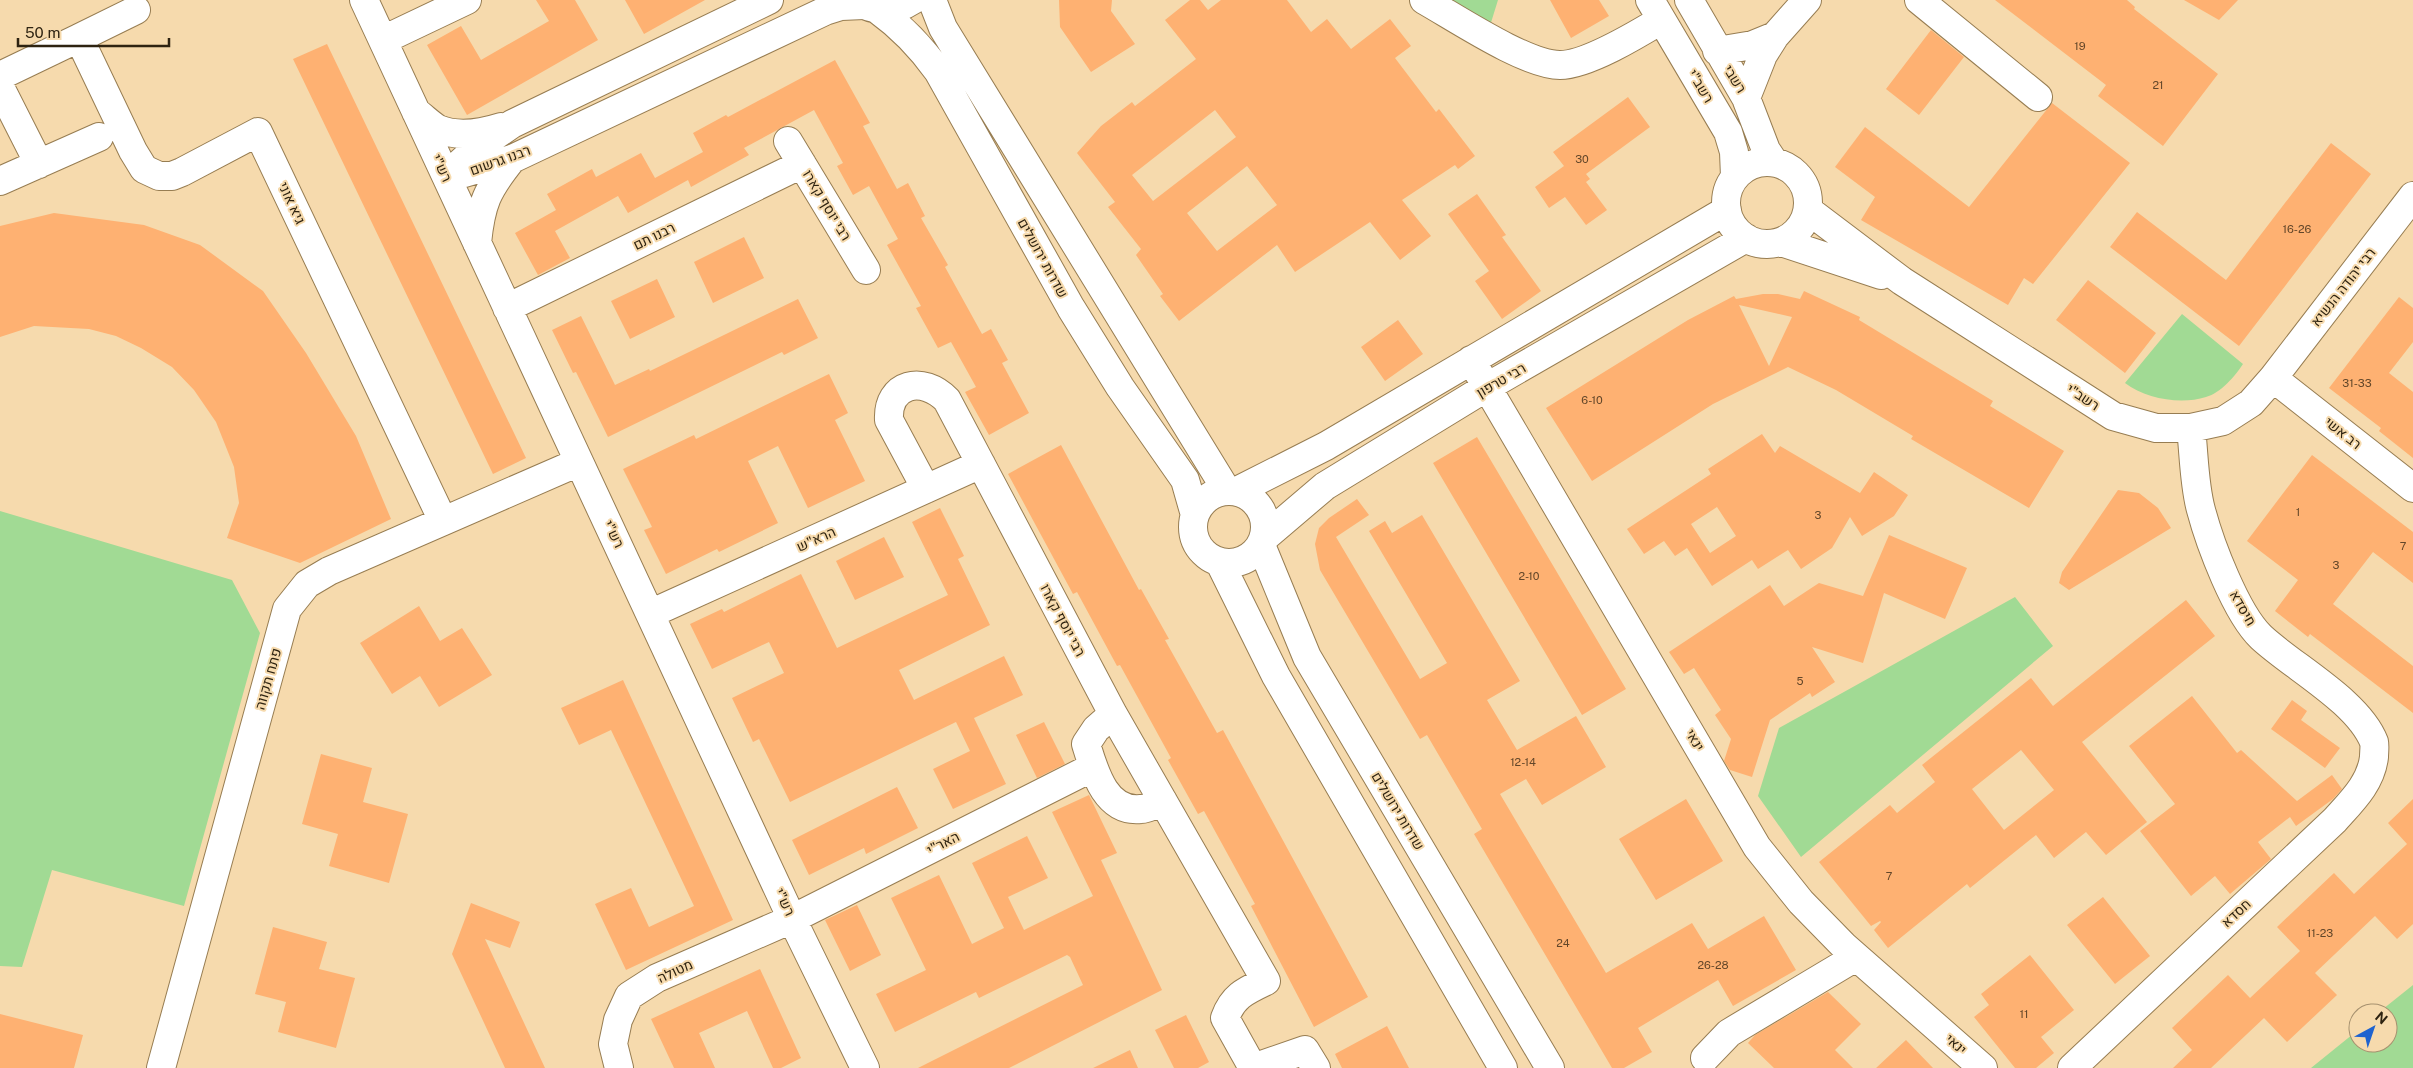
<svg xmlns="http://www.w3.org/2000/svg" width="2413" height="1068" viewBox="0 0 2413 1068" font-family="'Public Sans',Heebo,sans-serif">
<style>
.green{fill:#a1da94}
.building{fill:#feb172;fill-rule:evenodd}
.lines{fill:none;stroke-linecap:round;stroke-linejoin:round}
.minor-casing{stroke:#977d52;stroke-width:30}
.major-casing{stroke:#977d52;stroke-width:30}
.minor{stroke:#fff;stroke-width:28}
.major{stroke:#fff;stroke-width:28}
.labels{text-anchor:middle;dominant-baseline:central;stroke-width:4;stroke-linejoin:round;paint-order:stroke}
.number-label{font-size:11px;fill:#624629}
.street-label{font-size:14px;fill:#2e2311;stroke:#f6daad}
</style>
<rect width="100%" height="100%" fill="#f6daad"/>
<path class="green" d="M1439 0H1498L1489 29Z
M2182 314 2243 364C2235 376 2221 393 2206 397 2181 405 2146 399 2125 383Z
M0 511 232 580 260 633 184 906 52 870 22 967 0 966Z
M2015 597 2053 646 1801 857 1758 796 1779 728Z
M2413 985V1068H2311L2358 1030V1043H2388V1013H2378Z"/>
<path class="building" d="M536 0H575L598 40 467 115 427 45 461 26 481 60 549 21Z
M625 0H705L644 34Z
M1059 0H1112L1111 11 1135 44 1091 72 1060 27Z
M1190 0H1200L1208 10 1221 0H1287L1311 32 1327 19 1351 49 1390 19 1411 46 1395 58 1436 112 1439 109 1475 156 1458 169 1455 165 1402 200 1431 236 1400 260 1370 222 1295 272 1277 245 1179 321 1160 296 1163 294 1136 255 1141 249 1108 207 1115 202 1077 153 1101 126 1132 102 1135 106 1196 59 1165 20ZM1215 110 1236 137 1153 201 1132 175ZM1247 166 1277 205 1217 251 1187 213Z
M1550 0H1599L1609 16 1571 38Z
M1995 0H2127L2135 7 2134 9 2218 74 2163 146 2098 96 2106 85Z
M2184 0H2238L2219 20Z
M1931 30 1964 57 1919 115 1886 89Z
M327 44 526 458 493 474 293 59Z
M835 60 870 123 863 126 897 189 908 183 925 216 921 218 948 265 945 267 982 334 991 329 1008 360 1002 363 1029 413 989 435 965 392 976 387 951 342 938 348 916 308 921 306 887 245 898 239 869 186 853 195 837 166 843 163 814 110 744 148 749 155 691 187 688 180 628 213 618 196 555 231 570 258 538 275 515 233 556 210 547 194 592 169 596 177 641 153 655 178 703 152 693 133 726 115 728 117Z
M1628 97 1650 127 1586 174 1590 179 1586 182 1607 210 1586 225 1565 197 1549 208 1535 187 1564 166 1553 152Z
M2052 103 2130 163 2033 284 2024 278 2008 305 1861 220 1875 197 1835 167 1865 127 1969 207Z
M2331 143 2371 174 2239 346 2110 247 2137 212 2226 280Z
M1477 194 1506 235 1502 237 1541 291 1502 319 1475 281 1489 271 1448 214Z
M54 213 144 225 200 245 263 291 306 353 356 436 391 519 300 563 227 538 239 503 234 467 216 422 194 390 172 367 141 348 116 336 89 329 34 326 0 337V226Z
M744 237 764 278 713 303 694 262Z
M657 279 675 317 630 339 611 301Z
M2088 280 2156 333 2125 373 2056 320Z
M1804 291 1860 317 1859 320 1993 401 1990 406 2064 451 2029 508 1911 439 1913 436 1836 390 1788 367 1713 404 1592 481 1546 408 1688 320 1734 296 1736 299 1763 294H1778L1800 299ZM1739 305 1792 317 1769 366Z
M2399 297 2413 308V342L2389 373 2413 392V458L2379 431 2381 428 2329 388Z
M798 299 818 338 784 355 782 352 608 437 576 372 573 373 552 330 581 316 615 385 649 369 650 371Z
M1398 320 1423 354 1385 381 1361 347Z
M829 374 848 413 835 420 865 481 808 508 778 446 748 461 778 523 719 552 717 549 666 574 644 530 652 527 623 469 694 435 696 439Z
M1762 434 1775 453 1780 446 1860 493 1874 472 1908 495 1894 516 1862 536 1850 517 1832 548 1801 569 1788 550 1758 569 1752 560 1712 586 1687 548 1675 556 1664 541 1644 554 1627 529 1711 474 1708 469ZM1717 507 1736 536 1710 553 1691 524Z
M1477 437 1626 689 1582 715 1433 463Z
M1061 445 1139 590 1141 589 1169 639 1165 640 1217 733 1223 730 1368 997 1314 1027 1251 906 1255 904 1204 811 1198 814 1168 760 1171 758 1120 665 1117 666 1077 592 1073 594 1008 474Z
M2312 455 2413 532V583L2373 552 2333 604 2413 666V713L2310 634 2308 637 2275 611 2298 580 2247 541Z
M2118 490 2139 493 2158 508 2171 528 2069 590 2059 583 2062 572Z
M1357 499 1369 515 1336 537 1420 679 1447 663 1369 531 1385 521 1392 533 1422 515 1520 681 1487 700 1517 750 1576 716 1606 767 1542 805 1526 779 1500 794 1606 973 1692 923 1708 949 1764 916 1796 970 1733 1006 1718 980 1638 1028 1652 1052 1624 1068H1612L1474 834 1482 829 1427 735 1420 739 1320 570 1315 544 1319 528 1329 518Z
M940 508 964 556 958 559 990 625 899 670 914 700 1004 656 1023 695 974 718 1006 784 953 809 933 769 970 751 956 722 790 802 759 739 753 742 732 698 784 673 769 642 712 669 690 624 722 609 724 612 801 574 837 648 948 595 912 522Z
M1889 535 1967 568 1945 619 1884 593 1863 663 1812 647 1835 682 1812 697 1810 693 1770 720 1752 777 1730 770 1724 761 1731 739 1715 715 1721 710 1694 668 1684 674 1669 652 1770 585 1784 606 1819 583 1863 596Z
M884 537 904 577 855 600 836 561Z
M2186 600 2215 636 2082 742 2147 822 2106 855 2086 832 2054 858 2036 835 1970 888 1967 884 1888 948 1874 930 1881 922 1880 921 1871 926 1819 862 1890 805 1897 813 1935 782 1922 765 2031 678 2053 706ZM2021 750 2054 790 2004 830 1972 789Z
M419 606 440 641 462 628 492 675 439 707 420 676 392 694 360 643Z
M623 680 733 920 626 970 595 904 631 888 649 927 694 906 611 730 579 745 561 708Z
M2192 696 2237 753 2241 750 2297 801 2332 775 2342 789 2333 799 2296 826 2290 817 2258 842 2271 859 2230 894 2215 876 2191 896 2140 831 2175 804 2129 746Z
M2292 700 2307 711 2301 720 2340 748 2325 768 2271 729Z
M1044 722 1065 764 1037 778 1016 735Z
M321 754 372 768 363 802 408 814 389 883 329 866 338 834 302 824Z
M897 787 918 828 866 854 864 848 809 875 792 840Z
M1089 795 1117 853 1101 860 1162 990 1009 1068H918L1083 985 1070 957 1067 955 979 998 976 992 895 1032 876 994 926 970 891 898 939 875 972 944 1004 928 972 863 1027 836 1048 878 1008 897 1024 930 1093 896 1052 812Z
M1686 799 1723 861 1656 900 1619 839Z
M2413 799V924L2397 939 2375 916 2315 973 2337 995 2287 1042 2264 1018 2211 1068H2173L2192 1050 2172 1028 2228 975 2250 998 2300 951 2277 927 2334 873 2354 894 2407 844 2388 823Z
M2103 897 2150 956 2115 984 2067 925Z
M471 903 520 922 510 948 485 939 545 1068H505L452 954Z
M857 905 881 955 850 971 825 920Z
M273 927 327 942 319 969 355 978 336 1048 278 1032 286 1002 255 994Z
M2030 955 2074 1010 2041 1037 2054 1053 2036 1068H2015L1974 1017 1989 1005 1981 994Z
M760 969 801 1058 781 1068H773L747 1011 699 1033 715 1068H674L651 1019Z
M1828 992 1861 1024 1835 1050 1853 1068H1774L1748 1043 1755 1035Z
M0 1014 83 1035 74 1068H0Z
M1186 1015 1209 1062 1198 1068H1174L1155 1030Z
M1387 1026 1409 1068H1342L1335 1054Z
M1906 1040 1933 1068H1876Z
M1130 1050 1138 1068H1093Z"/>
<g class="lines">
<defs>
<path id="minor" d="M364 0 792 919 865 1068
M1424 0C1456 18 1526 65 1560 65 1587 65 1638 34 1661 20
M1650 0 1728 132 1734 152 1735 177
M1689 0 1746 98 1766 150 1774 162
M1919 0 2038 97
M79 38 136 10
M383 40 467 0
M1717 51 1753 45 1775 36
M0 76 79 38 133 151 144 169 159 176H172L182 172 258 132 443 521
M0 87 39 164
M1746 98 1763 55 1775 36 1807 0
M416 112C423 117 431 125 438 129 457 137 482 133 501 127
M788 141 866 270
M1726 203a41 41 0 1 1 82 0a41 41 0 1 1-82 0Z
M446 176 464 173 512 159 825 11 841 6 864 5
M446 176 477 148 512 124 769 0
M0 181 99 137
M1808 210 1902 281 2113 416 2156 428H2191L2223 421 2251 403 2273 378 2413 196
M1781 242 1881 275
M477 243C481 203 487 190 512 159
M507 308 802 164
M1471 360 1757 847 1801 902 1844 946 1983 1068
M2273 378 2413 488
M926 489 889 420C887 383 923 375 947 400L1113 714 1266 981C1245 991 1233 996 1225 1018L1253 1068
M1237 491 1326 446 1727 210
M1265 537 1325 486 1487 387 1746 238
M652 613 981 464
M1113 714 1096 729 1086 744C1094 770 1105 813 1141 809 1148 809 1156 804 1163 801
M1705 1058 1729 1033 1856 957
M161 1068 287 609 307 584 329 571 579 462
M619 1068 613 1044 618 1020 629 996 657 978 792 919 1093 767
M1253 1068 1305 1050 1316 1068
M2072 1068 2335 820C2352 801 2371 783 2374 757 2374 752 2375 746 2374 742 2358 701 2293 667 2261 637 2236 613 2210 544 2201 510 2194 485 2194 454 2191 428"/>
<path id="major" d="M855 0C874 12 893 13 913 0
M932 0 943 28 1227 491
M878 10C903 28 920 46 938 71L1071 308 1120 387 1185 480 1195 515
M1193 527a36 36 0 1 1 72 0a36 36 0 1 1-72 0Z
M1261 545 1307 657 1550 1068
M1220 563 1276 676 1503 1068"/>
</defs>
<use href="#minor" class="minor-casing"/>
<use href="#major" class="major-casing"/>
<use href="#minor" class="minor"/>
<use href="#major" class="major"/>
</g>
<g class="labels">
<g class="number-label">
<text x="2080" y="46">19</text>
<text x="2158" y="85">21</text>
<text x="1582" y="159">30</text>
<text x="2297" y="229">16-26</text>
<text x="2357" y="383">31-33</text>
<text x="1592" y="400">6-10</text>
<text x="2298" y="512">1</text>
<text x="1818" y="515">3</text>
<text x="2403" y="546">7</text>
<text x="2336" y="565">3</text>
<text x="1529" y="576">2-10</text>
<text x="1800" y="681">5</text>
<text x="1523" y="762">12-14</text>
<text x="1889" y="876">7</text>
<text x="2320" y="933">11-23</text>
<text x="1563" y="943">24</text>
<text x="1713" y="965">26-28</text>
<text x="2024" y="1014">11</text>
</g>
<g class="street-label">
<text transform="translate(1735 79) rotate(58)">רשבי</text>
<text transform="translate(1701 86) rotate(59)">רשב"י</text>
<text transform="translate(500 160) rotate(-20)">רבנו גרשום</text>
<text transform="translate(442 168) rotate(65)">רש"י</text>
<text transform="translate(292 203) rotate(65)">גיא אוני</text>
<text transform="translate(827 205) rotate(59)">רבי יוסף קארו</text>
<text transform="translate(654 236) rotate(-26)">רבנו תם</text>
<text transform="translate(1043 258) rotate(61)">שדרות ירושלים</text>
<text transform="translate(2343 287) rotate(-52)">רבי יהודה הנשיא</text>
<text transform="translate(1501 380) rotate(-30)">רבי טרפון</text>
<text transform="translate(2083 397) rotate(33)">רשב"י</text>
<text transform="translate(2343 433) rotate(38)">רב אשי</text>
<text transform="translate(614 534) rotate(64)">רש"י</text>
<text transform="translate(816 539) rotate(-24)">הרא"ש</text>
<text transform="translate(2243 608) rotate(60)">חיסדא</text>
<text transform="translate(1063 620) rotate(62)">רבי יוסף קארו</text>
<text transform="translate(268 679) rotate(-74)">פתח תקווה</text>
<text transform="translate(1695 740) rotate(59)">ינאי</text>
<text transform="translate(1398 811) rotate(59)">שדרות ירושלים</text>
<text transform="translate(943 843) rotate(-27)">האר"י</text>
<text transform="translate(785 902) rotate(65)">רש"י</text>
<text transform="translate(2236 913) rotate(-43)">חסדא</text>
<text transform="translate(675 971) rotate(-25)">מטולה</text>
<text transform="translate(1956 1044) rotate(41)">ינאי</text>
</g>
</g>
<g transform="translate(2373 1028) rotate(40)"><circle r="24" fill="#f6daad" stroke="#a6916f"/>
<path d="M0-4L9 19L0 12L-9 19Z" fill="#1f63cf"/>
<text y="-8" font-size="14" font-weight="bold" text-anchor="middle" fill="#2e2311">N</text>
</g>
<path d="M18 38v8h151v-8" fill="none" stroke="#2e2311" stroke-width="2.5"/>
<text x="25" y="38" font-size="15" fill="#2e2311" stroke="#f6daad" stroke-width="4" paint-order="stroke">50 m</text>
</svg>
